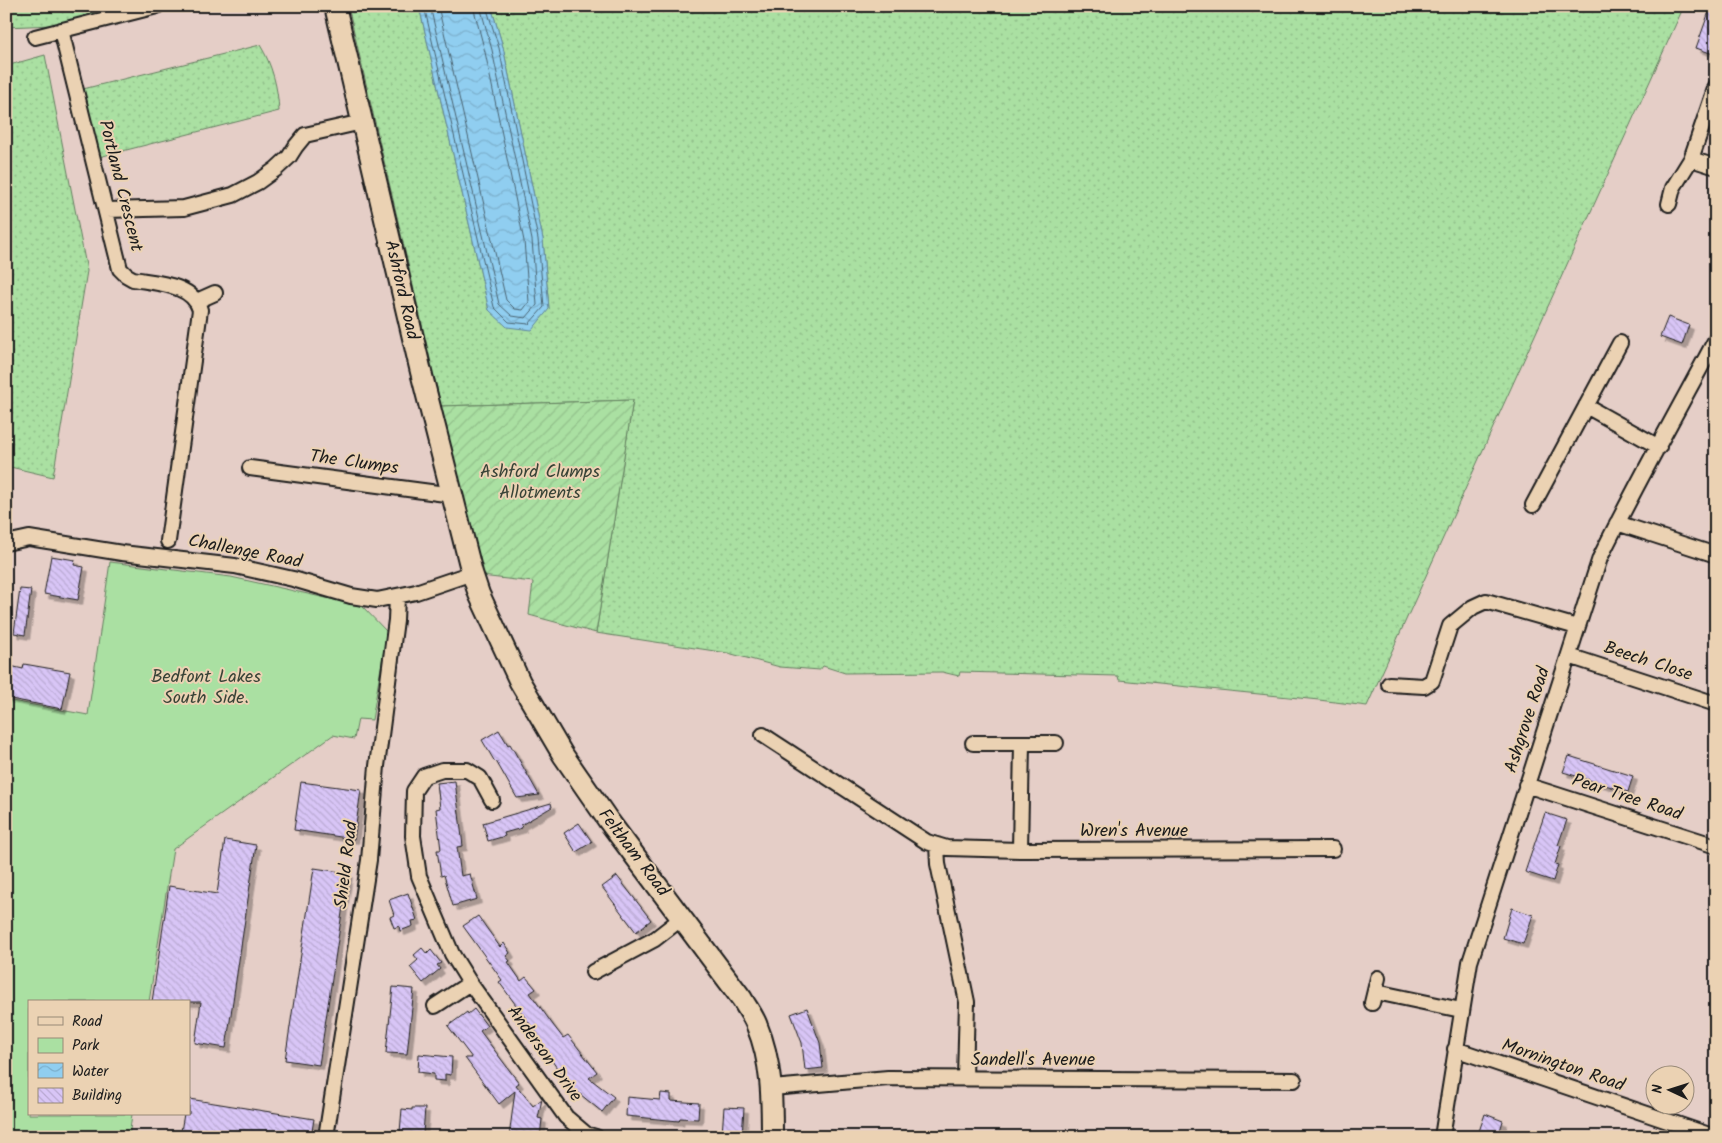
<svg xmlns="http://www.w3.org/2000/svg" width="1722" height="1143" viewBox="0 0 1722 1143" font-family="Kalam,sans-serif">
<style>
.grass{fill:url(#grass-dots);stroke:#637e5f}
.park{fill:#aae0a2;stroke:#637e5f}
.garden{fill:url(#garden-furrows);stroke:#637e5f}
.water{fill:url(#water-waves);stroke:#62879b}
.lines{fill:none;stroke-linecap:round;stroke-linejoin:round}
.shore{stroke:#4a6371;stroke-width:1}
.building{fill:url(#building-back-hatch);stroke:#1c1c1c;filter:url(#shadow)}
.street-casing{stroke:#1c1c1c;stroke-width:18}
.secondary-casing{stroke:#1c1c1c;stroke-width:24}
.street{stroke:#ebd2b3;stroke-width:14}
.secondary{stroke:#ebd2b3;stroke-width:20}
.labels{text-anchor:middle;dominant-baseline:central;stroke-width:4;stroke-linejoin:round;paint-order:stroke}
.street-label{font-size:18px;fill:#1c1c1c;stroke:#ebd2b3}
.park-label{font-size:18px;fill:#384337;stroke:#ebd2b3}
</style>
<defs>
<pattern id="grass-dots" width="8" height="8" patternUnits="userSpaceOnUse" patternTransform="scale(1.25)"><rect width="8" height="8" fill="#aae0a2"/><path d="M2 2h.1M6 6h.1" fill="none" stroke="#92c08b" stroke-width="1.8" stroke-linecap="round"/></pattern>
<pattern id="garden-furrows" width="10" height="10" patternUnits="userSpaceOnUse" patternTransform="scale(1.25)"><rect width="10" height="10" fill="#aae0a2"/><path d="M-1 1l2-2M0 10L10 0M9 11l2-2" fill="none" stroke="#92c08b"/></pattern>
<pattern id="water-waves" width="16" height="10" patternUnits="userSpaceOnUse" patternTransform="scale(1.25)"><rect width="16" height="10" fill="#90cef0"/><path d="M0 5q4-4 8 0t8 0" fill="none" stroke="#7cb0cd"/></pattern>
<pattern id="building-back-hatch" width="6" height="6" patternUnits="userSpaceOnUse" patternTransform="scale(1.25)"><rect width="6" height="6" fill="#d8c5f6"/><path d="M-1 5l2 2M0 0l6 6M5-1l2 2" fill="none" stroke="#b9a9d2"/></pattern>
<filter id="shadow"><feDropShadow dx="4.5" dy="4.5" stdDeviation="0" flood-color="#0004"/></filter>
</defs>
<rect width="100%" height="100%" fill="#e5cec7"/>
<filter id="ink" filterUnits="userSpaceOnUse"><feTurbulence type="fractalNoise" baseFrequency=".02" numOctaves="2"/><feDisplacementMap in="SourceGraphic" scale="10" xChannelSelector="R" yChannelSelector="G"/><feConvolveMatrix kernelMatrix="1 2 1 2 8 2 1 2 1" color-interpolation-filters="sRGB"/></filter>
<g filter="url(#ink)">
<path class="grass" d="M6 6H131L52 25 6 27Z
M348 6H419L489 310 549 309 543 239 503 47 491 6H1684L1367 706 1319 700 1119 680 1118 676 960 672 959 676 942 672 845 673 823 666 820 670 780 667 728 653 596 633 633 400 441 406Z
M260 45C272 64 278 88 279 111L99 157 83 89Z
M45 55 87 271 53 477 6 466V66Z"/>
<path class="park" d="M110 562 231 577 362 606 387 632 372 720 358 719 354 739 333 735 173 849 149 1002H29V1114H132L129 1137H6V700L88 715Z"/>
<path class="garden" d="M633 400 596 633 529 615 533 582 481 576 441 406Z"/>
<path class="water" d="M419 6H491L503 47 543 239 549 309 532 330 507 327 489 310Z"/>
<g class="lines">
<path class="shore" d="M424 6 494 307 509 322 529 324 544 307 538 239 499 48 486 6
M430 6 499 304 512 316 526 318 537 305 532 240 492 50 480 6
M438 6 506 300 515 309 523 310 529 302 524 241 485 52 473 6"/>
</g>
<path class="building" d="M1711 6H1716V55L1696 48Z
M1668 317 1689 325 1682 345 1660 337Z
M51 556 75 560 74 565 84 567 78 600 44 594Z
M20 589 31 590 25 635 14 633Z
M24 664 70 672 62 709 6 698V665L23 669Z
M499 730 508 745 510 744 539 795 517 798 496 761 495 762 482 740Z
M1569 756 1633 776 1628 792 1563 772Z
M455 781 463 846 457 847 461 876 470 874 477 899 453 906 444 875 441 876 437 850H441L436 809 440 808 437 783Z
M301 782 361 790 354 839 294 830Z
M551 803 552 807 521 825 522 828 504 833 505 836 488 841 483 823Z
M1545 813 1567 820 1558 845 1561 846 1555 864 1558 865 1553 881 1525 872Z
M579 823 592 842 576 852 564 833Z
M225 840 256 845 226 1048 195 1043 201 1002H152L169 886 217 894Z
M314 868 348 873 319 1065 285 1060Z
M617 876 651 920 636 932 602 887Z
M408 893 417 920 412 921 413 926 400 931 399 926 394 928 390 917 394 915 389 900Z
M1512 908 1533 915 1523 944 1503 938Z
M478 916 500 947 504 943 510 953 506 956 510 961 508 962 521 981 526 977 536 989 530 993 553 1025 563 1038 568 1035 597 1072 589 1078 614 1097 602 1112 569 1085 535 1037 538 1035 499 982 502 980 463 926Z
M422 948 427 954 431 950 441 963 437 965 440 969 423 983 410 967 418 960 414 955Z
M393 987 414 989 407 1054 386 1053Z
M807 1008 820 1043 823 1068 805 1070 802 1043 791 1014Z
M474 1009 487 1026 480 1031 519 1083 516 1085 533 1106 542 1099 538 1118 542 1119 540 1137H509L515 1091 499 1104 465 1058H472L448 1026 467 1012 468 1014Z
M419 1054 452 1057 451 1075 445 1074V1081L434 1080V1074L418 1072Z
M661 1093 671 1094V1101L699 1103 698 1119 680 1118 679 1121 626 1116 627 1097 660 1100Z
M189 1099 314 1119 311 1137H180L184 1114H189Z
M724 1107 744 1108 742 1136 722 1135Z
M412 1108H425L423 1134 400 1132 402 1109 412 1110Z
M1485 1114 1503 1121 1498 1137H1477Z"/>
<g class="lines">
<defs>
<path id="street" d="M61 30 120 269 126 275 133 279C156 283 193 284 200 310L168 541
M35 37 157 6
M1691 159 1716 167
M1669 204 1673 188 1691 159 1716 86
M106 210 184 208 233 195 258 182 276 169 289 157 296 146 305 135 362 122
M197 301 215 293
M1586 406 1659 447
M250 468 453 495
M1533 505 1620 343
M1617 523 1716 555
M6 543 29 538 122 553 235 566 293 579 351 596 377 600 416 592 472 573
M1569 656 1716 704
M1389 684 1424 686 1432 681 1450 626 1473 607 1486 601 1577 627
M763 735 927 842 947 848 1020 850 1333 849
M973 743H1056
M1526 785 1716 846
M492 800 480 778 467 770H442L424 776 414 791 413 836 419 876 452 954 470 983 566 1117 586 1134 596 1137
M937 845 938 864 967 1002 965 1078
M1020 850 1022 743
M593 972 655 939 682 918
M1376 992 1461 1010
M1372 1003 1378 978
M435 1006 470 983
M1455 1049 1715 1137
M772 1088 888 1078 1294 1080
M326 1137 369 860 377 766 396 620 397 597
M1442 1137 1470 962 1600 558C1636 484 1677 412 1716 339"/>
<path id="secondary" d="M335 6 421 372 472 573 479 594 520 682 563 755 608 820 742 999C747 1008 754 1017 757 1026 772 1062 772 1099 772 1137"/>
</defs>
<use href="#street" class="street-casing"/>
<use href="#secondary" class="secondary-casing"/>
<use href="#street" class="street"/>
<use href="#secondary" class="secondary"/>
</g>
</g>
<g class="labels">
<g class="street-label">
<text transform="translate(120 186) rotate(76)">Portland Crescent</text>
<text transform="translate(401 290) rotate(77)">Ashford Road</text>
<text transform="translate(354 463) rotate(8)">The Clumps</text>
<text transform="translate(245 552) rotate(11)">Challenge Road</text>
<text transform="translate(1648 662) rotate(18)">Beech Close</text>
<text transform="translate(1528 720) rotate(-72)">Ashgrove Road</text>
<text transform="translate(1627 798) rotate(18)">Pear Tree Road</text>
<text x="1134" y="831">Wren's Avenue</text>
<text transform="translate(633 853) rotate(53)">Feltham Road</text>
<text transform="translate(347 865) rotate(-83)">Shield Road</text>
<text transform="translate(544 1054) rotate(54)">Anderson Drive</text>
<text x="1033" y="1060">Sandell's Avenue</text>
<text transform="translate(1563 1066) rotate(19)">Mornington Road</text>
</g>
<g class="park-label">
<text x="540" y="472">Ashford Clumps<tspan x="540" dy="21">Allotments</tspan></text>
<text x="206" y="677">Bedfont Lakes<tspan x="206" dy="21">South Side.</tspan></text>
</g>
</g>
<rect width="1722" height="1143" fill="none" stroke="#ebd2b3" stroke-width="25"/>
<rect x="12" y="12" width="1697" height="1118" fill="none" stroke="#1c1c1c" stroke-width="2" filter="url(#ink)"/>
<rect x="28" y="1000" width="162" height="115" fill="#ebd2b3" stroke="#988977"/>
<rect x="38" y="1017" width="25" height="8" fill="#ebd2b3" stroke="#988977"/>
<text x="72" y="1026" font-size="15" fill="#1c1c1c">Road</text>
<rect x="38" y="1038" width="25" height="15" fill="#aae0a2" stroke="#988977"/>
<text x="72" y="1050" font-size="15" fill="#1c1c1c">Park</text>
<rect x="38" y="1063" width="25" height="15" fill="url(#water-waves)" stroke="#988977"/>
<text x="72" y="1076" font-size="15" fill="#1c1c1c">Water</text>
<rect x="38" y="1088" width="25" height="15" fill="url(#building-back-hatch)" stroke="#988977"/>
<text x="72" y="1100" font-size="15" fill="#1c1c1c">Building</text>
<g transform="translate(1670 1090) rotate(274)"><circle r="24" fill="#ebd2b3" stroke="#988977"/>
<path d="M0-4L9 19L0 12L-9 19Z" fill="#1c1c1c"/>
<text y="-8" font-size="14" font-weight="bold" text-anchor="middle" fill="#1c1c1c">N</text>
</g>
</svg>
